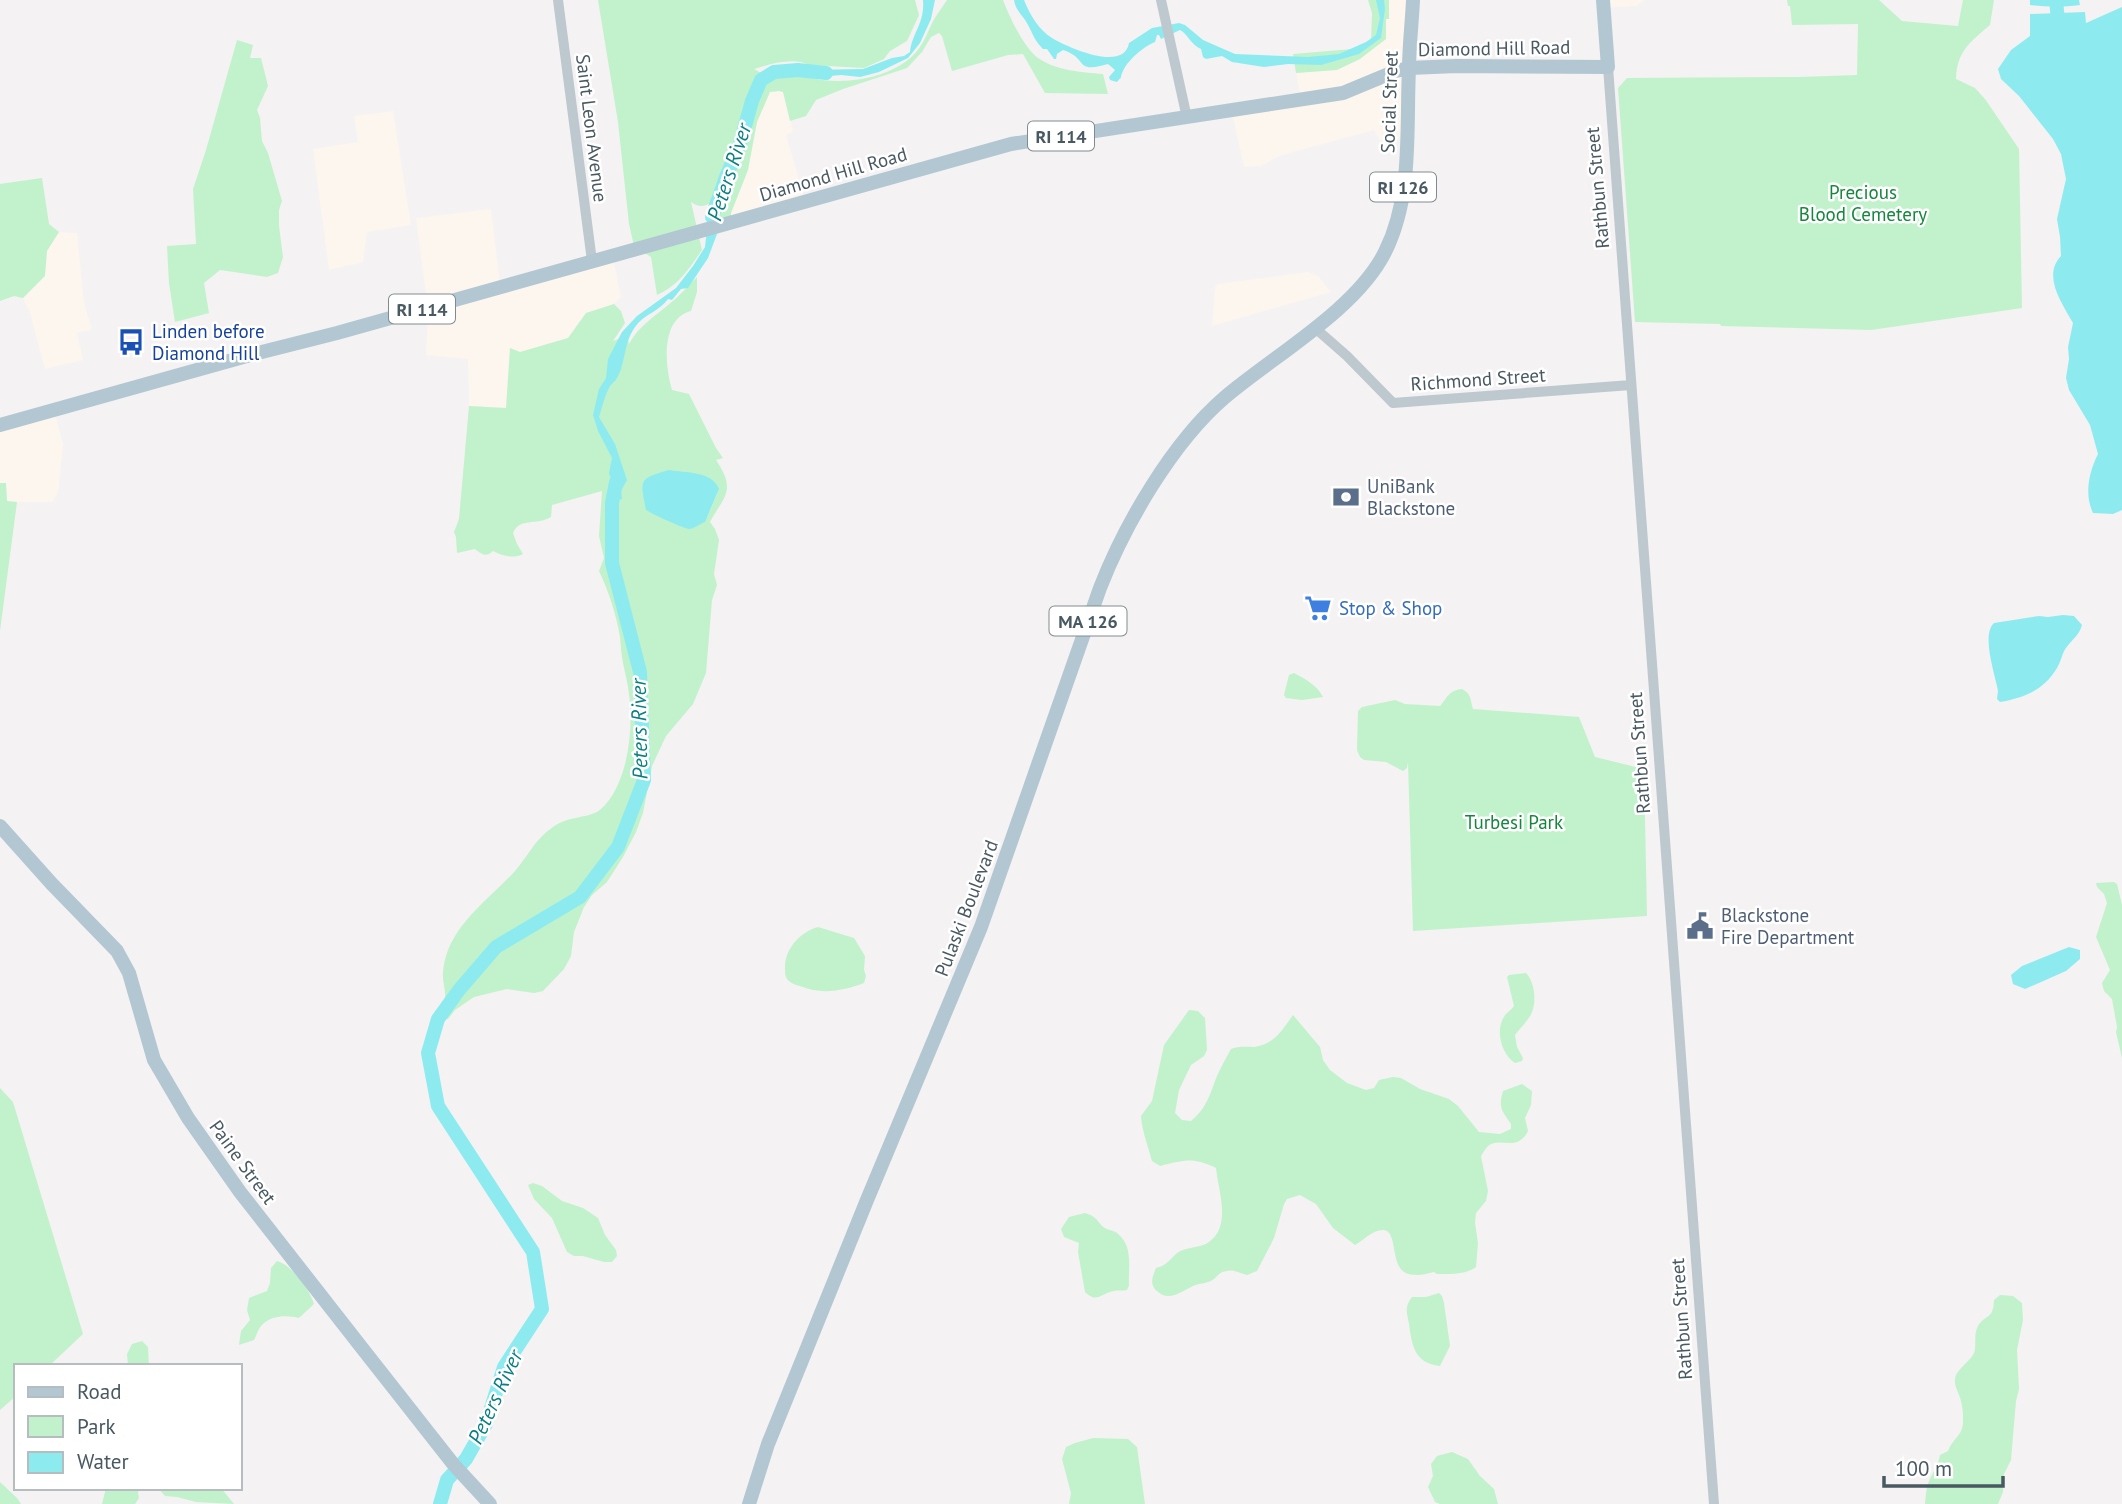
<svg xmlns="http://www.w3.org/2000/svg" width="2122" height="1504" viewBox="0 0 2122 1504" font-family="'PT Sans',sans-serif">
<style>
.commercial{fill:#fdf6ee}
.green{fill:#c1f2cc;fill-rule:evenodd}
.water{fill:#8debf0}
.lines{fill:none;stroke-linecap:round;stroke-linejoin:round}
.river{stroke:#8debf0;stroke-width:14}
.minor{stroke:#bdc9cf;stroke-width:10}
.major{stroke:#b2c7d1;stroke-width:14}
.labels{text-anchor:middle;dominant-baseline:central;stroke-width:5;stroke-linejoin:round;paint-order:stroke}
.shield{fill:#fff;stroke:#808b90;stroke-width:2}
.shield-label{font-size:18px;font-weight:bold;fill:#495961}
.street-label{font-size:19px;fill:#495961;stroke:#fff}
.park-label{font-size:19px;fill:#15873c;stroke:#fff}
.transit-label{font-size:19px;fill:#164399;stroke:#fff;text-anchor:start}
.service-label{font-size:19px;fill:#4e5e75;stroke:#fff;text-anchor:start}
.shop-label{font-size:19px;fill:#366cbe;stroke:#fff;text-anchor:start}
.water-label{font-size:21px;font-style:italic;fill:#0a7e84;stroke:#fff}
</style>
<rect width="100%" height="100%" fill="#f4f2f3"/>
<path class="commercial" d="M1389 0H1414L1408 62 1341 88 1300 93 1296 73 1336 70 1360 59 1386 19 1389 18Z
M1601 0H1645L1636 6 1602 8Z
M1406 67 1405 139 1380 140 1374 130 1279 156 1261 166 1244 167 1231 108 1324 94Z
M779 91 783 92 789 112 793 132 786 135 804 197 731 220V213L748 170 757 122 770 92Z
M393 111 411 225 367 232 363 262 329 270 313 149 358 142 354 116Z
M491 209 500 285 612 253 621 297 614 304 586 313 568 338 519 353 511 348 506 408 469 406 468 359 426 355 428 310 416 218Z
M59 232 77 233 84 303 92 330 77 333 83 360 45 369 30 313 23 298 44 276 47 251Z
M1308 272 1318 276 1331 292 1212 326 1215 287 1218 284Z
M54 411 63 444 58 493 52 502H7L6 484 0 483V427Z"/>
<path class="green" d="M598 0H915L919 15 907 41 890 51 884 59 864 68 809 65C793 57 771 64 754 69L761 73 765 81C781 70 794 74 811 78 846 86 899 78 920 47 925 40 928 31 932 23 936 15 942 8 947 0H1003C1009 16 1024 48 1038 58 1057 71 1081 72 1103 74L1108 94 1045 93 1023 54 1008 55 952 71 942 36 939 33 931 37 922 52 907 68 843 89 816 100 806 116 790 121 783 92 779 91 770 92 757 122 748 170 731 213V220H718L720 195C711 203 703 211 691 202L702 250C689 269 679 285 657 295L651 257 634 246 629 224 618 122Z
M1368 0H1389V19H1386V39L1360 59 1337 70 1296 73 1293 54 1352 49 1371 41 1372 13Z
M1787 0H1879L1902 21 1958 26 1963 0H1994L1990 25C1970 42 1957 51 1956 79L1975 88 1985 99 2019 149 2022 308 1871 330 1721 326 1720 324 1635 322 1618 88 1627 78 1799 77 1857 75 1858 24 1792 25 1790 6H1788Z
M237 40 253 45 250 58H261L268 86 257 110 260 118 262 141 268 153 282 201 279 210V226L283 257 278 273 267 277 220 270 204 283 209 313 175 322 169 283 167 246 196 244 193 189 206 150Z
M42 178 49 224 59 232 47 251 45 276 23 298 14 296 0 301V184Z
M697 277V292L691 311C660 319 665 366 672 390L689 394 716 448 723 458 716 460C737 491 724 496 710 522L715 529 719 540 714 574 717 585 712 600 706 673 693 704 666 736 652 766 643 813 636 832 623 857 607 882 592 895 584 907 574 932 571 956 564 969 543 991 534 993 507 989 474 997 455 1010 448 1019H443C441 1011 445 1006 445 999 446 990 442 981 443 972 447 927 487 902 515 871 528 856 536 838 553 827 569 815 590 819 601 809 628 785 634 728 629 694 628 684 625 673 623 663 621 654 621 645 620 637 616 614 609 592 599 571L604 558 599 536 602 491 552 505 551 517C536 526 520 517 513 533L517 544 523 554C513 559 503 556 493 551 485 558 482 554 475 549L457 553 456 537 454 532 459 519 469 406 506 408 510 348 520 352 568 338 586 313 614 304 621 311 625 323 613 341 627 336 629 344C639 325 657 315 673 301 682 293 689 285 697 277ZM719 489C711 506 705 536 680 524Z
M0 483H6L7 501 17 502 0 631Z
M1294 673C1305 679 1317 685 1323 697L1302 700 1286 698 1284 695 1289 675Z
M1462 689C1472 694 1470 700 1473 709L1579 717 1595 757 1644 769 1647 916 1413 931 1408 762 1407 768 1403 771 1386 762 1364 760 1360 757 1357 750 1358 711 1362 707 1395 700 1405 704 1440 706C1447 698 1449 690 1462 689Z
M2114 882 2117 884 2122 905V1058L2116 1032 2117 1027 2112 999 2104 991 2102 983 2110 970 2096 937 2107 903 2104 894 2097 887 2096 883Z
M818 927 854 938 865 956 864 970 866 976 864 983C843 991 821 995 800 986 795 985 788 982 786 977 785 975 785 969 785 966 786 947 801 932 818 927Z
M1526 973C1534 981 1537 1000 1532 1012 1529 1020 1520 1028 1515 1035L1517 1047 1523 1058 1522 1061 1515 1063C1501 1054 1494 1028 1506 1014 1509 1011 1512 1009 1514 1006L1507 977 1509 975Z
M1189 1010 1198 1011 1205 1018 1207 1050 1204 1056 1191 1065 1179 1090 1175 1113 1182 1120 1191 1121C1207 1108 1210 1094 1217 1076 1221 1067 1226 1058 1231 1049 1239 1046 1246 1047 1254 1047 1274 1045 1283 1029 1293 1015L1320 1047 1323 1060 1330 1070 1347 1083 1366 1090 1374 1088 1379 1080 1393 1077 1401 1078 1420 1089 1449 1099 1458 1106 1479 1132 1500 1134 1511 1129V1124C1502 1111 1498 1107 1503 1091L1522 1084 1532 1091 1531 1105 1525 1118 1528 1131C1517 1153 1500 1136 1488 1146 1485 1149 1483 1153 1481 1156L1488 1191 1486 1201 1476 1213 1475 1223 1478 1243 1476 1267C1465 1275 1450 1274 1437 1274L1434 1272C1426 1274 1415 1277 1406 1273 1390 1266 1398 1232 1384 1230 1373 1229 1363 1241 1355 1245L1333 1228 1316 1204 1300 1195 1287 1199 1284 1204 1274 1238 1257 1271 1247 1275C1240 1273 1233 1269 1227 1271 1219 1272 1219 1275 1214 1279 1208 1284 1199 1283 1193 1286 1182 1291 1170 1302 1158 1292 1149 1285 1152 1278 1156 1268 1172 1264 1171 1254 1183 1250 1191 1247 1202 1247 1209 1242 1232 1226 1218 1190 1216 1168 1193 1157 1185 1160 1160 1166L1152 1161C1148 1145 1142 1132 1141 1116L1152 1101 1164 1045Z
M0 1088 13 1102 83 1334 49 1366H16V1396L0 1410Z
M533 1183 542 1186 562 1201 583 1208 598 1218 605 1235 616 1250 617 1256 612 1262H604L583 1256H574L567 1252 552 1218 534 1199 528 1185Z
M1085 1213C1095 1216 1096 1219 1102 1226 1106 1230 1113 1230 1117 1233 1134 1246 1128 1268 1129 1286L1127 1290C1123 1291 1118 1290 1114 1291 1101 1293 1097 1304 1085 1292L1078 1252 1079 1243 1064 1237 1061 1229 1069 1217Z
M277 1261C292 1265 310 1290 314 1304L299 1318C288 1315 272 1315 263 1324 258 1328 257 1335 254 1340L239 1345 241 1331 250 1320 247 1310 249 1298 267 1291 270 1283 271 1268Z
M1439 1293 1442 1296 1444 1303 1450 1346 1440 1366C1414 1363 1412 1345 1409 1324 1407 1312 1404 1308 1412 1297H1426Z
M2000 1295 2013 1296 2022 1303 2023 1320 2017 1350 2019 1389 2016 1401 2011 1460 2004 1474 2003 1492 1998 1504H1925C1926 1495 1926 1487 1930 1479 1935 1468 1937 1469 1940 1455L1948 1451C1951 1443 1955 1440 1960 1433 1965 1426 1963 1409 1961 1401 1960 1395 1954 1386 1955 1380 1955 1370 1970 1362 1974 1353 1977 1345 1973 1335 1978 1326 1986 1313 1993 1321 1994 1300Z
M142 1341 148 1347 149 1366H128L127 1354 132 1344Z
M1093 1438 1128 1439 1137 1447 1145 1504H1069L1071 1493 1062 1459 1066 1447 1075 1443Z
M1452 1452 1468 1459 1480 1476 1494 1489 1498 1504H1440L1435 1502 1428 1487 1433 1476 1431 1464 1437 1456Z
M0 1482 17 1498 21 1504H0Z
M106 1488H140L138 1493 139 1498 135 1504H102Z
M158 1488H221L234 1504 196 1502 177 1497 165 1496Z"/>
<path class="water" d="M923 0H935L931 19 920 43 908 58 879 72 860 77 841 75 830 76 808 73V70L863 69 892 58 904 56 910 52C912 33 925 23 923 0Z
M1014 0H1024C1030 15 1039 30 1052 38 1067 47 1124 73 1129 43L1152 28 1179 23 1185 25 1203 40 1235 54 1308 57 1339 54 1366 42 1376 35 1380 18 1376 0H1384L1385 9 1381 38 1359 54 1321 65 1288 64 1264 67 1232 62 1222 56 1206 59 1203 57 1201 49C1190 44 1188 34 1180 30L1161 39 1159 35H1157L1155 42C1143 47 1128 60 1123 71 1118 82 1125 73 1117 82L1110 80 1109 77 1115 70 1108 64C1073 74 1090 59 1063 50L1057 54 1056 59H1054L1047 49H1043C1033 38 1034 36 1028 25 1023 15 1016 12 1014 0Z
M2030 0H2079L2080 5C2064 7 2047 7 2030 5Z
M2122 7V510L2113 514 2093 513C2084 494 2089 472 2098 454L2090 425 2069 390 2066 378 2069 359 2068 347 2073 323C2062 303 2042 276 2061 256L2060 237 2057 219 2066 179 2061 154 2053 139 2019 96 2001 79 1998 69 2011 50 2030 36V14L2085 12 2086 23Z
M711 198 719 203 717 234 708 258 688 288 681 289 672 300 668 299C660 311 644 314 635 327 623 344 626 363 617 378 615 382 613 382 610 386 605 395 602 407 599 417L615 444 627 480 621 491 622 499 609 502 612 483 609 473 612 458 598 431 593 415 599 389 606 378 608 359 622 332 637 316 676 288 693 266 705 247 708 219 707 211Z
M669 470C686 473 712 471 719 489L705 522C701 523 694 529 689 529 685 529 652 514 646 510 640 479 638 479 669 470Z
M2063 615 2074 616 2082 625C2079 636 2072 639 2066 648 2062 653 2061 662 2057 668 2044 690 2024 698 2000 702L1997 699 1998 691C1995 674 1981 635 1994 623L2039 616 2048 617Z
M2069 947 2080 950V959L2066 971 2025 989 2013 984 2011 975 2022 966Z"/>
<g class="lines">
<path class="river" d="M2056 0 2059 31
M712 217 726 177 740 144 752 101 761 80 774 72 798 70 826 73
M440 1504 447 1480 466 1459 486 1424 504 1367 542 1309 533 1252 438 1106 428 1053 438 1019 459 990 496 947 580 897 618 847 644 780 640 672 612 563V503L616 482"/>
<path class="minor" d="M558 0 592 261
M1161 0 1187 118
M1608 67 1714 1504
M1315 328 1347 356 1393 403 1631 385"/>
<path class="major" d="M0 425 254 354 337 333 1011 144 1343 93 1396 71 1409 68 1457 66 1608 67 1603 0
M0 826 51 883 117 951 129 973 154 1060 188 1118 240 1192 362 1348 454 1465 490 1504
M749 1504 768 1444 867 1200 981 927 1100 588C1125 524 1172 443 1224 398 1273 356 1356 310 1385 252 1413 196 1406 130 1409 69 1409 46 1412 23 1413 0"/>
</g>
<defs>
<symbol id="bus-bare" viewBox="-9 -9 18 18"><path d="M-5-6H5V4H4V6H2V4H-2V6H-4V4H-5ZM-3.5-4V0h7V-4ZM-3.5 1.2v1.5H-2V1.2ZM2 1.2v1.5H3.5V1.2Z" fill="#1a4fb4" stroke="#fff" stroke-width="2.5" paint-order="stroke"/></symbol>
<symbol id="bank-bare" viewBox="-9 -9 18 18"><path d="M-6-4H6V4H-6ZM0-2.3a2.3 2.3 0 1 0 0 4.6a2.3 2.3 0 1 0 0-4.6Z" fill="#5c6f8a" stroke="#fff" stroke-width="2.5" paint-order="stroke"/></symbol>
<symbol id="supermarket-bare" viewBox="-9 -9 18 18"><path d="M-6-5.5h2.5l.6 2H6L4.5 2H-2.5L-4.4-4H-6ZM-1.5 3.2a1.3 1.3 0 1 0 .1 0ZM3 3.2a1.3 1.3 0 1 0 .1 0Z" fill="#3f7fe0" stroke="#fff" stroke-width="2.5" paint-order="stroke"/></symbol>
<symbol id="civic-bare" viewBox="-9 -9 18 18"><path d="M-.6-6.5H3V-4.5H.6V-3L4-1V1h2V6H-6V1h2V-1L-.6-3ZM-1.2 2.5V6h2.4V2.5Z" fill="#5c6f8a" stroke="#fff" stroke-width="2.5" paint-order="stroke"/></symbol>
</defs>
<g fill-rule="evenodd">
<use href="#bus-bare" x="112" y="323" width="38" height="38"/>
<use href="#bank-bare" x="1327" y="478" width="38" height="38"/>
<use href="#supermarket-bare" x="1299" y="589" width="38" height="38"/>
<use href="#civic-bare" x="1681" y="907" width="38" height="38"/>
</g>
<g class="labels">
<g class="shield">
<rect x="1028" y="121.5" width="66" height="29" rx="5"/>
<rect x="1370" y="172.5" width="66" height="29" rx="5"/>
<rect x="389" y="294.5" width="66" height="29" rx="5"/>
<rect x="1049.5" y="606.5" width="77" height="29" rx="5"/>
</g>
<g class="shield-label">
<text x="1061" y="136">RI 114</text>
<text x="1403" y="187">RI 126</text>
<text x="422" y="309">RI 114</text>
<text x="1088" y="621">MA 126</text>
</g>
<g class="street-label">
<text transform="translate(1494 48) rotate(-1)">Diamond Hill Road</text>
<text transform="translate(1389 102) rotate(-88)">Social Street</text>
<text transform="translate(592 128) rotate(83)">Saint Leon Avenue</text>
<text transform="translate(833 174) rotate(-16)">Diamond Hill Road</text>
<text transform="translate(1597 188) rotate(-95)">Rathbun Street</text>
<text transform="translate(1478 379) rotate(-4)">Richmond Street</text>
<text transform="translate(1639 753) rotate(-94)">Rathbun Street</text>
<text transform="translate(966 908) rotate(-69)">Pulaski Boulevard</text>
<text transform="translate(243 1162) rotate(54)">Paine Street</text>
<text transform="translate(1681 1319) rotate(-94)">Rathbun Street</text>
</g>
<g class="park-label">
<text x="1863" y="192">Precious<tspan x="1863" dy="22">Blood Cemetery</tspan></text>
<text x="1514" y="822">Turbesi Park</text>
</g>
<g class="transit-label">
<text x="152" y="331">Linden before<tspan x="152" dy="22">Diamond Hill</tspan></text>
</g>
<g class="service-label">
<text x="1367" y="486">UniBank<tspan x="1367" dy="22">Blackstone</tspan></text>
<text x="1721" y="915">Blackstone<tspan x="1721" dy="22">Fire Department</tspan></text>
</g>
<g class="shop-label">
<text x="1339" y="608">Stop &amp; Shop</text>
</g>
<g class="water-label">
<text transform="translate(729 172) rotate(-72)">Peters River</text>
<text transform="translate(639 729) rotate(-91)">Peters River</text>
<text transform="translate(495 1397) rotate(-65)">Peters River</text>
</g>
</g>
<rect x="14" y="1364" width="228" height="126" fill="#ffffff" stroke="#b6bdc0" stroke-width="2"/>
<rect x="28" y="1387" width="35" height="10" fill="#b2c7d1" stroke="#b6bdc0" stroke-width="2"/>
<text x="77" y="1399" font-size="21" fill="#495961">Road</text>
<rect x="28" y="1416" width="35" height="21" fill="#c1f2cc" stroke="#b6bdc0" stroke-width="2"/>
<text x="77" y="1434" font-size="21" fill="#495961">Park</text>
<rect x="28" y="1452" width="35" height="21" fill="#8debf0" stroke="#b6bdc0" stroke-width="2"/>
<text x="77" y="1469" font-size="21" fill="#495961">Water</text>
<path d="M1884 1476v10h119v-10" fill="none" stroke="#495961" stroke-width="3.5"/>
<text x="1895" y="1476" font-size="21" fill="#495961" stroke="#ffffff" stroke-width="5" paint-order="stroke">100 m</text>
</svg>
